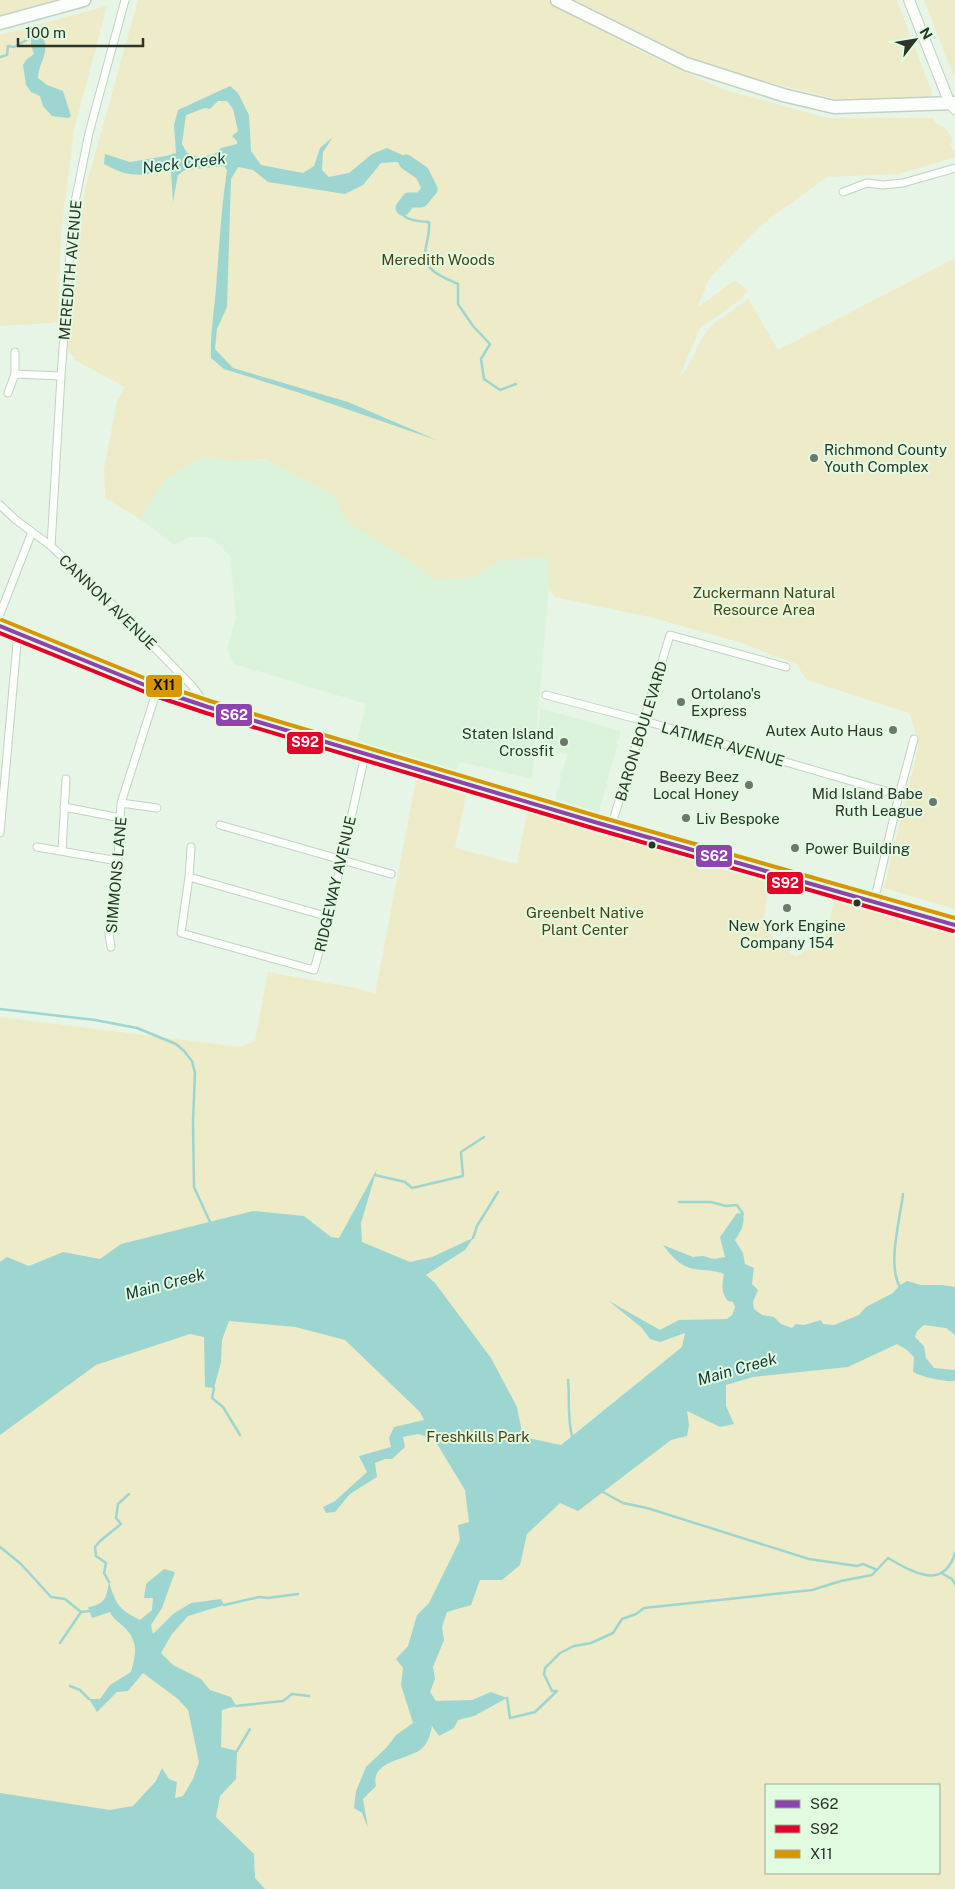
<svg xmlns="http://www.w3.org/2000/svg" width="955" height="1889" viewBox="0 0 955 1889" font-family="'Public Sans',sans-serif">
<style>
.built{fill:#dcf3db}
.green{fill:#eeebc8;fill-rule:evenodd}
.water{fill:#9dd6d1;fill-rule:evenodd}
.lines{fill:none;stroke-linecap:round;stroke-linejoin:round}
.stream{stroke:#9dd6d1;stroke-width:2.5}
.river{stroke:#9dd6d1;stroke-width:15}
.street-casing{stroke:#c5d0c4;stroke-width:9}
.secondary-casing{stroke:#c5d0c4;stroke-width:12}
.highway-casing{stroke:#c5d0c4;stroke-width:15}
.street{stroke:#fbfefb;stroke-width:7}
.secondary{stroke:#fbfefb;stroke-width:10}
.highway{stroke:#fbfefb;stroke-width:12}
.bus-1-casing{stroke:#e1fbe0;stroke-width:8}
.bus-2-casing{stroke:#e1fbe0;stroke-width:8}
.bus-3-casing{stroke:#e1fbe0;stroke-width:8}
.bus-1{stroke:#8e44ad;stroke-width:4}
.bus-2{stroke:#e4002b;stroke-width:4}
.bus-3{stroke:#d89506;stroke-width:4}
.poi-dot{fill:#6c786c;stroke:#e1fbe0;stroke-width:2}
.bus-dot{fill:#2a342a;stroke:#e1fbe0;stroke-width:2}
.labels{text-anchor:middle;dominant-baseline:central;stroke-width:4;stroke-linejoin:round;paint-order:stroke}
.park-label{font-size:15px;fill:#4c4014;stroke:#e1fbe0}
.street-label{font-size:15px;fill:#2a342a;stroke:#e1fbe0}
.poi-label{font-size:15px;fill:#2a342a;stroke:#e1fbe0;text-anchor:start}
.water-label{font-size:16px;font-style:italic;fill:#123737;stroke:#e1fbe0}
.line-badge{stroke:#e1fbe0;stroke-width:2}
.badge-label{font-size:14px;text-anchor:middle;font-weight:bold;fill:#fff}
.pale-badge-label{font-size:14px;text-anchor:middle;font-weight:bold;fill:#111}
</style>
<rect width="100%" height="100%" fill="#e7f5e6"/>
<path class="built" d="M201 457 238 461 278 459 332 490 413 563 434 580 475 577 500 560 549 557V589L532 779 460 762 456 771 357 741 366 704 234 664 227 649 236 617 230 556 214 540 207 537H189L174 545 140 519 164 481Z
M540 708 621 731 599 812 555 799 567 754 538 746Z"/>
<path class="green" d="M0 0H62L0 16Z
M138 0H546L615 33 634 48 722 89 827 118H933L936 124 943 126 953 139 950 145 955 152V157L899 174 827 177 761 225 710 277 697 308 735 280 748 291 740 300 700 328 679 377C693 365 696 346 707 331 718 316 737 311 748 298L778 350 955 258V909L884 888 918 749V740L909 713 807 680 796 664 742 643 654 618 554 597 549 589V557L500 560 475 577 434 580 413 563 347 521 334 495 266 459 238 461 201 457 164 481 140 519 105 498 104 469 117 401 125 387 74 360 75 357 70 354 67 345 85 190Z
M572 0H897L932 93 931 94V98L837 99 747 77 689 57Z
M924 0H955V77H954Z
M107 6 74 130 61 234 58 321 52 323 0 326V35Z
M416 780 466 795 455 848 517 864 527 813 769 882 763 927 795 957 824 940 834 901 955 936V1889H0V1017L240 1047 255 1041 268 972 360 989 375 994ZM766 1785H939V1873H766Z"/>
<path class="water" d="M31 32H34L37 35 43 37C50 54 39 61 38 78L47 85 63 91 71 116 68 118 52 116 43 106 40 96 31 92 26 85 23 65 26 60 34 54 31 45Z
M230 86 238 93 249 115 251 151 261 165 303 173 314 166 320 148 333 137 323 152 322 170 329 177 349 173 372 154 387 148 411 159 422 173 397 162 381 163 363 185 345 194 268 182 253 170 238 167 231 179 227 307 217 329 215 349 233 368 348 402 439 441 300 393 224 369 211 358C210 335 214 312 216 289 219 249 221 210 227 170L224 166 185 170 178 175 173 202 171 171C143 175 130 179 104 164L105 154 130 162 166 156 176 153 174 125 178 110ZM218 101H227L233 109 238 131 232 136 237 141V144L221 148 214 154 200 157 187 153 182 144 186 115 205 108 210 109Z
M377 1169 361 1223 362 1242 410 1262 432 1257 473 1238 465 1250 426 1275 435 1283 491 1358 517 1407 523 1437 561 1445 682 1347 685 1333 660 1342 650 1339 642 1328 609 1301 660 1330 679 1320 727 1319 732 1315 735 1307 733 1302 728 1301C721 1292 722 1285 724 1274 717 1271 711 1271 704 1270 682 1269 676 1261 663 1245L693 1257 703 1256 714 1259 725 1257 720 1237 737 1213 743 1214C745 1225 741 1231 735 1240L743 1253 745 1264 754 1268 752 1284 758 1290 753 1302 754 1309 762 1315 774 1317 781 1324 792 1328 796 1324 804 1325 821 1320 823 1324 834 1325 859 1315 866 1307 893 1293 899 1286 907 1281 921 1285H942L955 1287V1335L946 1328 924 1325 917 1331 915 1337 924 1346 926 1358 934 1368 955 1370V1381C945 1382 922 1377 913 1372L914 1357 907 1350 897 1344 848 1367 753 1377 726 1385V1406L734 1424 720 1427 687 1411 689 1425 687 1436 671 1440 578 1511 560 1503 527 1534 520 1565 502 1580H480L471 1605 447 1612 442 1627 444 1640 433 1667 435 1679 430 1692 436 1701 472 1700 491 1692 507 1698 474 1716 458 1720 454 1728 439 1736 432 1726C430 1736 428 1744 420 1750 406 1760 370 1761 376 1786L363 1799 368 1828 362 1813 354 1808 356 1791 366 1767 387 1747 396 1735 413 1723 401 1685 403 1668 396 1659 408 1646 417 1615 429 1603 460 1540 458 1525 469 1522 465 1490 434 1439 418 1434 403 1437 405 1447 392 1459H385L375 1463 377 1477 350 1494 335 1512 326 1513 323 1507 335 1501 367 1472 359 1456 391 1447 389 1438 394 1427 424 1420 420 1412 345 1340 295 1327 229 1321 222 1340 221 1362 214 1388 205 1387 204 1337 190 1334 96 1365 0 1435V1262L7 1257 29 1266 63 1252 100 1259 121 1244 253 1211 304 1216 331 1237 339 1238Z
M164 1569 175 1572 162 1608 151 1625 153 1634 173 1614 191 1603 221 1599 224 1605 188 1616 172 1634 161 1653 173 1665 201 1679 210 1690 231 1697 236 1706 222 1710 221 1747 237 1751 236 1779 220 1796 216 1817 254 1854 255 1878 265 1889H0V1793L110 1810 133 1806 156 1781 162 1768 169 1779 177 1782 175 1798 183 1796 193 1779 199 1762 188 1710 178 1699 143 1673 128 1691 117 1692 97 1712 89 1699H100L110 1685 131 1672C136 1654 139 1642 124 1627 119 1622 113 1619 110 1612L92 1618 88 1607C106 1604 106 1598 109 1582 116 1605 119 1609 140 1620L152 1610 153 1598H144L146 1584Z"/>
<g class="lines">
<path class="stream" d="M0 57 7 55 8 46 14 47 32 37
M403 208 400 212C407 221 418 221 429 222 430 234 426 243 425 254 424 271 445 278 458 284V304L473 326 490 344 481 359 484 379 500 390 516 384
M0 1009 95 1020 137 1028 176 1044 184 1051 192 1061 195 1073 193 1121 194 1187 210 1222
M375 1175 405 1182 412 1188 463 1176 461 1152 484 1137
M679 1202H711L726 1206 737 1205 743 1214
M473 1238 477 1226 498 1192
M900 1287C887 1265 900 1220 903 1194
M568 1380C570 1399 567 1417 572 1436
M214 1388 212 1398 223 1407 240 1435
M603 1492 623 1503 647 1508 809 1559 857 1566 863 1564 877 1570
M0 1547 21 1564 51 1597 65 1599 81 1612
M941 1573 952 1579 955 1584
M109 1582 104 1573 106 1563 96 1556 95 1547 100 1541 121 1524 116 1518 118 1504 129 1494
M224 1605 259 1597 268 1598 298 1594
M60 1643 81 1612 90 1611
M70 1686 80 1690 89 1699
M507 1698 510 1718 535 1712 557 1691H552L544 1674 545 1668 560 1653 574 1646 591 1643 613 1633 622 1619 636 1614 644 1608 812 1590 841 1581 872 1575 888 1558C911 1571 943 1592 955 1553
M236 1706 283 1701 292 1694 309 1696
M237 1751 250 1729"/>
<path class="river" d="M403 208 409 200H421L430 189 422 173 406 162"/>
<defs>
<path id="street" d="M843 192 867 183 883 185 903 183 955 168
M15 374 61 376
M8 393 15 374V352
M0 505 16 520 51 546 113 605 192 686 207 706
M51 546 61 376 73 212 89 133 125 0
M0 614 32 532
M546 695 652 723 899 795
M121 803 157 808
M64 807 121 818
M220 825 391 874
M611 827 670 635 786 667
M0 833 18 632
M37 847 118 861
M191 847 189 877 181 933 314 970 329 917 365 755
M62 851 66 779
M189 877 329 917
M874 902 899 795 914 739
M111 947 109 934 118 861 121 803 157 690"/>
<path id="secondary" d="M909 0 950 104 955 109
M0 626 157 690 208 707 598 823 955 925"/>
<path id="highway" d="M557 0 686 64 783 95 834 107 955 103
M0 23 84 0"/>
</defs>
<use href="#street" class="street-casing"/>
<use href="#secondary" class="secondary-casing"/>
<use href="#highway" class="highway-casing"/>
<use href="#street" class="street"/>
<use href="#secondary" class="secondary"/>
<use href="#highway" class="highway"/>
<defs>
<path id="bus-1" d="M0 626 157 690 208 707 598 823 955 925"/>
<path id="bus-2" d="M0 633 155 696 206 713 596 829 953 931"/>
<path id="bus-3" d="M2 620 159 684 210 701 600 817 955 918"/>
</defs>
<use href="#bus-1" class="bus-1-casing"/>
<use href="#bus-2" class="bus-2-casing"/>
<use href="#bus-3" class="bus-3-casing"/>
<use href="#bus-1" class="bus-1"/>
<use href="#bus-2" class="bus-2"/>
<use href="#bus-3" class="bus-3"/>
</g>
<g class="poi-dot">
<circle cx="814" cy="458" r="5"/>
<circle cx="681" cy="702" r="5"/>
<circle cx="893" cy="730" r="5"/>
<circle cx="564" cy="742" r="5"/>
<circle cx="749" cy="785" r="5"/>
<circle cx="933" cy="802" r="5"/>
<circle cx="686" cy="818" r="5"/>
<circle cx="795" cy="848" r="5"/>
<circle cx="787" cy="908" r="5"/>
</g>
<g class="bus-dot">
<circle cx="652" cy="845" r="4.5"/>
<circle cx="857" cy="903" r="4.5"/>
</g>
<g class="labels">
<g class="park-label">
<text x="438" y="259">Meredith Woods</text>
<text x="764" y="592">Zuckermann Natural<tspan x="764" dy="17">Resource Area</tspan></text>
<text x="585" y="912">Greenbelt Native<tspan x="585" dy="17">Plant Center</tspan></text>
<text x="478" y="1436">Freshkills Park</text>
</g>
<g class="street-label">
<text transform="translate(70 270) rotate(-85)">MEREDITH AVENUE</text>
<text transform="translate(108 602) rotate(44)">CANNON AVENUE</text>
<text transform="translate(641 731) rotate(-73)">BARON BOULEVARD</text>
<text transform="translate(723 744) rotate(16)">LATIMER AVENUE</text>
<text transform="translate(116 875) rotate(-85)">SIMMONS LANE</text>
<text transform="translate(335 884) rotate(-77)">RIDGEWAY AVENUE</text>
</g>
<g class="poi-label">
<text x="824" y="449">Richmond County<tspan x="824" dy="17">Youth Complex</tspan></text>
<text x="691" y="693">Ortolano's<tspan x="691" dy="17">Express</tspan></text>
<text x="883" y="730" text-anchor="end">Autex Auto Haus</text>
<text x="554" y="733" text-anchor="end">Staten Island<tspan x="554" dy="17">Crossfit</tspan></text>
<text x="739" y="776" text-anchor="end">Beezy Beez<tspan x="739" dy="17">Local Honey</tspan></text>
<text x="923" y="793" text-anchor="end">Mid Island Babe<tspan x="923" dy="17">Ruth League</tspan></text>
<text x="696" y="818">Liv Bespoke</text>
<text x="805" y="848">Power Building</text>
<text x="787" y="925" text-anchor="middle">New York Engine<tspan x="787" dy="17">Company 154</tspan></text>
</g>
<g class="water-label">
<text transform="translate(184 163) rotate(-7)">Neck Creek</text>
<text transform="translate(165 1284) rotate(-15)">Main Creek</text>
<text transform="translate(737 1369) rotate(-16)">Main Creek</text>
</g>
</g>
<g class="line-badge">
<rect x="145" y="674" width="38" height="24" rx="5" fill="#d89506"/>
<rect x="215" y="703" width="38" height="24" rx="5" fill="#8e44ad"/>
<rect x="286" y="731" width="38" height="24" rx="5" fill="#e4002b"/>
<rect x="695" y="844" width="38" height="24" rx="5" fill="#8e44ad"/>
<rect x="766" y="871" width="38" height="24" rx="5" fill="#e4002b"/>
</g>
<g class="badge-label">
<text x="234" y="720">S62</text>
<text x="305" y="747">S92</text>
<text x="714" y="861">S62</text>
<text x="785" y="888">S92</text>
</g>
<g class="pale-badge-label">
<text x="164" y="690">X11</text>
</g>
<rect x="765" y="1784" width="175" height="90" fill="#e1fbe0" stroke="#98ab97"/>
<rect x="775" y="1800" width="25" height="8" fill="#8e44ad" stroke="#98ab97"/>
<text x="810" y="1809" font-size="15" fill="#2a342a">S62</text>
<rect x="775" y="1825" width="25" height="8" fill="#e4002b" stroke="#98ab97"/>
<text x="810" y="1834" font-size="15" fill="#2a342a">S92</text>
<rect x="775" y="1850" width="25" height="8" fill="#d89506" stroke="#98ab97"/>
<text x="810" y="1859" font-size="15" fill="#2a342a">X11</text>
<g transform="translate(915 40) rotate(59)" stroke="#e1fbe0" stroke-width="4" paint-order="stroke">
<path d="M0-4L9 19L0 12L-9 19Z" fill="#2a342a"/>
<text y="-8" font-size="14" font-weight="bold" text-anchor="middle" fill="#2a342a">N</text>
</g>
<path d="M18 38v8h125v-8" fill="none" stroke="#2a342a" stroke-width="2.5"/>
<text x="25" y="38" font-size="15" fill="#2a342a" stroke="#e1fbe0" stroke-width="4" paint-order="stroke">100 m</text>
</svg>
